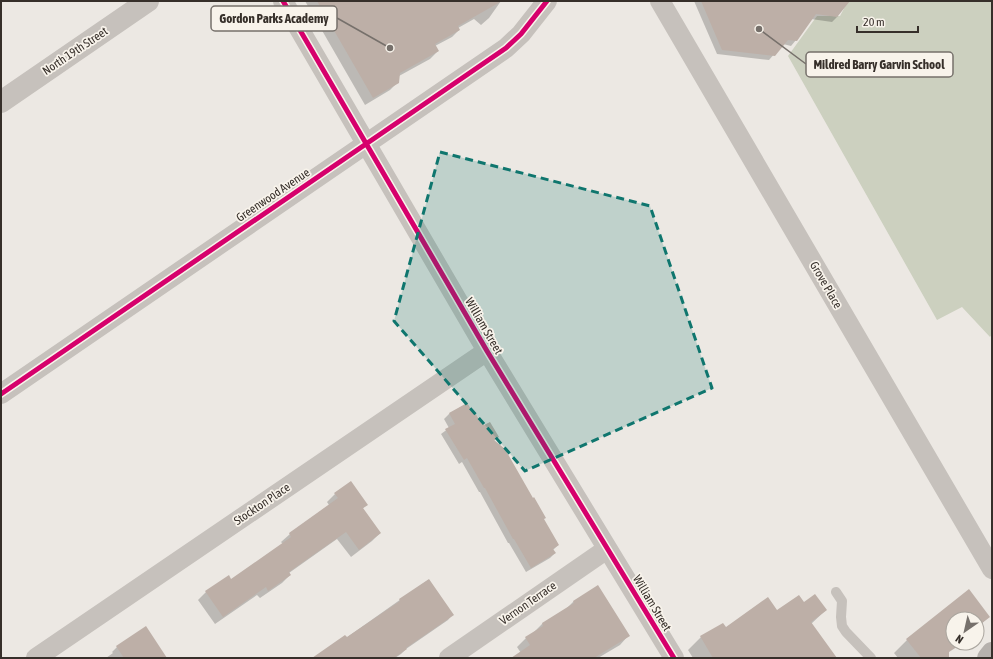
<svg xmlns="http://www.w3.org/2000/svg" width="993" height="659" viewBox="0 0 993 659" font-family="'Asap Condensed',sans-serif">
<style>
.green{fill:#ccd0bf}
.shadow{fill:#0003}
.building{fill:#bdafa7}
.lines{fill:none;stroke-linecap:round;stroke-linejoin:round}
.service{stroke:#c6c1bc;stroke-width:10}
.minor{stroke:#c6c1bc;stroke-width:20}
.tertiary{stroke:#c6c1bc;stroke-width:22}
.secondary{stroke:#b6b1ad;stroke-width:22}
.cycleway-casing{stroke:#f8f3eb;stroke-width:8}
.cycleway{stroke:#d6006c;stroke-width:5}
.marked{fill:#0f766e;fill-opacity:0.2;stroke:#0f766e;stroke-width:3;stroke-dasharray:8 5;stroke-linejoin:round}
.labels{text-anchor:middle;dominant-baseline:central;stroke-width:3.5;stroke-linejoin:round;paint-order:stroke}
.street-label{font-size:12px;fill:#362f2a;stroke:#f8f3eb}
.leader{fill:none;stroke:#76706b;stroke-width:1.5}
.callout-dot{fill:#76706b;stroke:#f8f3eb;stroke-width:1.5}
.callout{fill:#f8f3eb;stroke:#76706b;stroke-width:1.5}
.callout-label{font-size:13px;text-anchor:middle;font-weight:bold;fill:#362f2a}
</style>
<rect width="100%" height="100%" fill="#ece8e3"/>
<path class="green" d="M848 1H992V334L990 337 962 307 937 320 788 56 817 16H840Z"/>
<path class="shadow" d="M305 1H501L489 18 481 25 474 19 458 28 459 30 452 37 435 46 438 51 430 59 399 76 398 82 390 90 365 105Z
M694 1H849L837 17 832 22 811 19 796 40 791 46 783 44 769 60 717 54Z
M466 404 484 427 498 437 494 441 543 519 558 545 553 550 555 553 550 558 526 572 509 543H508L480 492H479L462 462 459 464 441 434 449 428 444 419 449 414Z
M335 494 367 505 362 509 380 533 372 541 351 557 337 539 289 573 290 575 282 583 260 598 257 595 215 624 198 600 206 592 231 580 283 544 281 542 290 534 329 505 327 502Z
M428 580 452 615 448 620 406 649 401 654 395 658H313L346 638Z
M969 591 989 617 981 624V629L977 633V619H953V643H967L962 647 956 646 948 652 945 658H898L894 653 907 640Z
M574 601 628 636 620 645 598 658H513L521 653 517 647 526 638 533 633 542 624 566 609Z
M804 604 826 610 811 624 836 658H693L688 650 701 637 777 611Z
M117 647 165 658H106L113 653 112 652Z"/>
<path class="building" d="M317 1H502L458 26 460 30 435 44 439 51 400 73 399 83 373 98Z
M701 1H850L837 17 816 14 797 41 788 40 775 56 722 50Z
M467 403 474 414 475 413 479 419 480 418 484 425 490 422 499 437 494 440 505 449 533 498 534 497 546 518 544 519 559 545 553 549 556 553 531 568 514 539H513L485 488H484L467 458 464 460 445 429 455 424 449 413Z
M351 481 368 505 363 508 381 533 359 550 346 532 289 572 291 575 268 591 266 587 223 617 205 591 229 575 231 579 291 537 289 533 338 498 334 493Z
M429 579 454 615 406 648 407 649 394 658H312L345 635 347 637 400 601 399 599Z
M598 585 630 636 594 658H511L530 645 525 637 543 626 542 623 574 603 573 601Z
M969 589 990 617 982 623V630L977 633V619H953V643H963L949 652V658H921L906 639Z
M815 594 827 610 811 622 837 658H713L700 636 723 623 726 627 768 597 777 610 799 595 804 602Z
M146 626 167 658H124L116 646Z"/>
<g class="lines">
<path class="service" d="M836 592 842 601 841 617 842 626 846 632 871 658"/>
<path class="minor" d="M283 1 487 351 674 658
M660 1 992 569
M1 394 506 48 521 34 547 1
M36 658 487 351
M449 658 607 549"/>
<path class="tertiary" d="M1 102 148 1"/>
<path class="secondary" d="M988 658 992 653"/>
<defs>
<path id="cycleway" d="M283 1 487 351 674 658
M1 394 506 48 521 34 547 1"/>
</defs>
<use href="#cycleway" class="cycleway-casing"/>
<use href="#cycleway" class="cycleway"/>
</g>
<path class="marked" d="M440 152 650 206 712 388 525 471 394 321Z"/>
<g class="labels">
<g class="street-label">
<text transform="translate(75 51) rotate(-34)">North 19th Street</text>
<text transform="translate(273 195) rotate(-34)">Greenwood Avenue</text>
<text transform="translate(826 285) rotate(60)">Grove Place</text>
<text transform="translate(484 326) rotate(60)">William Street</text>
<text transform="translate(262 504) rotate(-34)">Stockton Place</text>
<text transform="translate(528 603) rotate(-35)">Vernon Terrace</text>
<text transform="translate(652 603) rotate(59)">William Street</text>
</g>
</g>
<path class="leader" d="M390 48L337 18M759 29L806 64"/>
<g class="callout-dot">
<circle cx="390" cy="48" r="4"/>
<circle cx="759" cy="29" r="4"/>
</g>
<g class="callout">
<rect x="211" y="6" width="126" height="25" rx="4"/>
<rect x="806" y="52" width="147" height="25" rx="4"/>
</g>
<g class="callout-label">
<text x="274" y="23">Gordon Parks Academy</text>
<text x="879" y="69">Mildred Barry Garvin School</text>
</g>
<rect width="993" height="659" fill="none" stroke="#362f2a" stroke-width="4"/>
<g transform="translate(965 631) rotate(214)"><circle r="19" fill="#f8f3eb" stroke="#aaa59e"/>
<path d="M0-3L7 15L0 10L-7 15Z" fill="#76706b"/>
<text y="-6" font-size="11" font-weight="bold" text-anchor="middle" fill="#362f2a">N</text>
</g>
<path d="M857 26v6h61v-6" fill="none" stroke="#362f2a" stroke-width="2"/>
<text x="863" y="26" font-size="12" fill="#362f2a" stroke="#f8f3eb" stroke-width="3" paint-order="stroke">20 m</text>
</svg>
